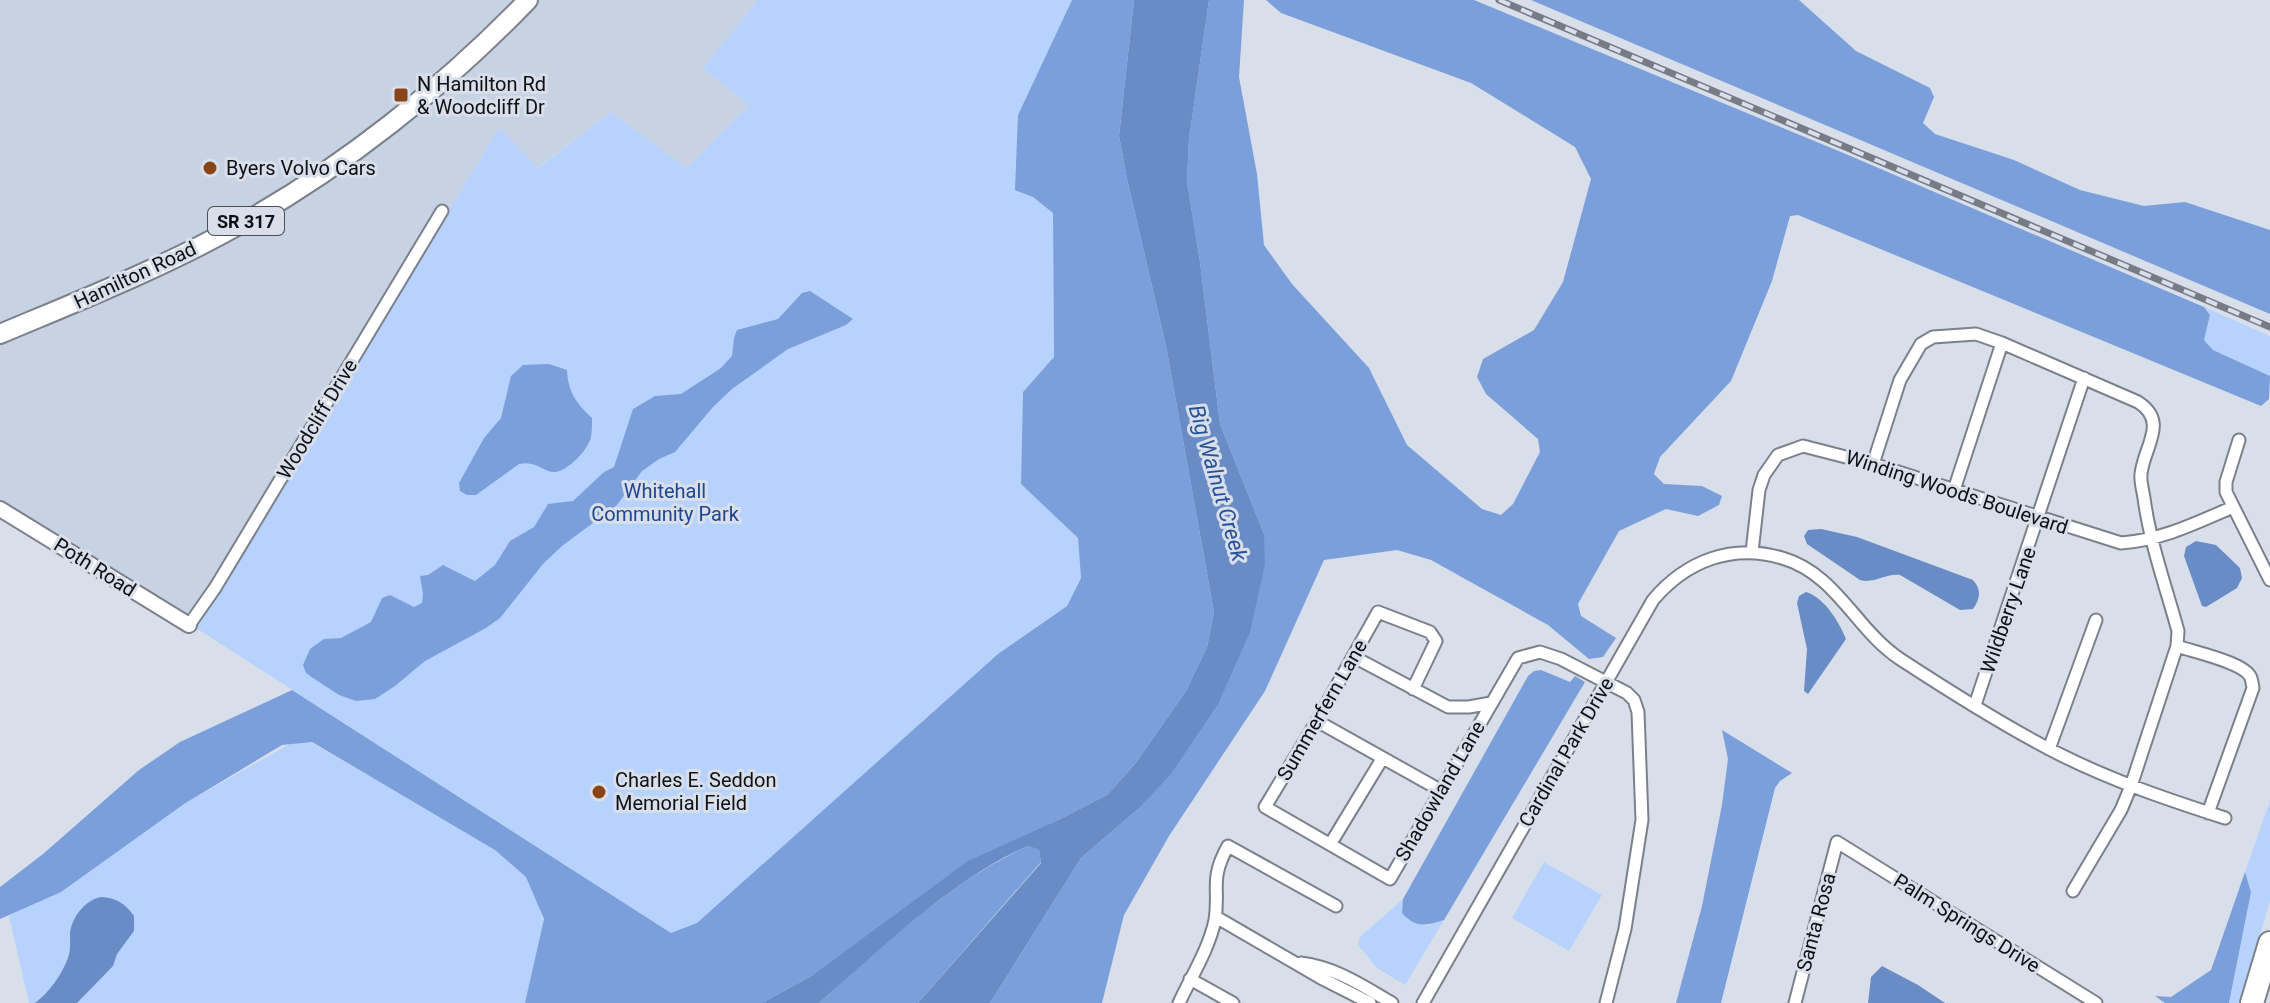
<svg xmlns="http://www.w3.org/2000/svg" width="2270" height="1003" viewBox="0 0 2270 1003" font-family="Roboto,sans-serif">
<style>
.built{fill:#c7d2e3}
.green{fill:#b8d2fe}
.forest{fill:#7b9fda}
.water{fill:#698cc6}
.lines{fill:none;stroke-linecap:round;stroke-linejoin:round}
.minor-casing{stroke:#7b818b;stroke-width:15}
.tertiary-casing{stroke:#7b818b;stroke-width:18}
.primary-casing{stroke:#7b818b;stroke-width:22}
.motorway-casing{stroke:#7b818b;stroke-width:26}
.minor{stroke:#fff;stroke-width:11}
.tertiary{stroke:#fff;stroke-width:14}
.primary{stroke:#fff;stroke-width:18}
.motorway{stroke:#fff;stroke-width:22}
.rail-casing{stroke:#777b83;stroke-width:7}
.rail{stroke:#d8dfea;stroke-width:4;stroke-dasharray:12;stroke-linecap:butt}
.poi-dot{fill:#894518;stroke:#d8dfea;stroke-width:3}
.labels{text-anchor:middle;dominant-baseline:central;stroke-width:6;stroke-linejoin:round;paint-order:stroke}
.shield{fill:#d8dfea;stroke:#4b4e54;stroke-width:2}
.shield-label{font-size:18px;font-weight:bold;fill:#0e1014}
.poi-label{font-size:20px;fill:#0e1014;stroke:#d8dfea;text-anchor:start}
.street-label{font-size:20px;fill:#0e1014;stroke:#d8dfea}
.park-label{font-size:20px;fill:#1e478d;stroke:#d8dfea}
.water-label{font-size:22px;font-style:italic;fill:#265097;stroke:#d8dfea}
</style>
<rect width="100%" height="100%" fill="#d8dfea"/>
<path class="built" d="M0 0H758L703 68 749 105 687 168 611 112 537 168 499 128 196 628 0 504Z"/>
<path class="green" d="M758 0H1072L1018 115 1033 197 1053 213 1054 357 1023 392 1021 484 1078 538 1081 577 1067 606 998 654 697 924 671 933 196 628 499 128 538 168 611 112 687 168 749 105 703 68Z
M2204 307 2270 336V376L2213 350 2204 340 2210 315Z
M302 737 531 870 544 926 525 1003H29L9 916 184 804Z
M2270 801V901L2240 1003H2229L2251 892 2245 872Z
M1544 862 1602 895 1569 951 1512 918Z
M1403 899 1402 913 1427 926 1444 920 1405 985 1377 968 1358 945 1360 937Z"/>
<path class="forest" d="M1072 0H1134L1119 136 1127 179 1166 346 1214 612 1207 647 1186 691 1135 764 1107 795 1052 823 813 975 762 1003H525L544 919 526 877 495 850 312 742 282 745 184 804 61 892 0 919V887L43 854 139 770 180 742 292 690 671 933 697 923 998 654 1067 606 1081 578 1078 538 1021 484 1023 392 1054 357 1053 213 1033 197 1015 190 1018 115Z
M1209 0H1244L1239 77 1257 174 1264 245 1292 284 1369 368 1407 445 1482 509 1501 515 1513 504 1540 452 1538 439 1486 394 1477 377 1483 359 1534 330 1563 282 1591 179 1575 147 1471 83 1281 13 1266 0H1474L1841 152 2204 307 2210 315 2204 340 2213 350 2270 376 2269 399 2261 406 1798 215 1790 216 1772 281 1731 381 1660 457 1654 474 1664 484 1702 486 1722 496 1719 505 1698 516 1666 509 1619 531 1578 604 1581 616 1616 638 1603 657 1589 659 1548 625 1431 560 1397 550 1324 560 1265 691 1169 836 1124 915 1102 1003H990L1081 858 1138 809 1264 534 1220 424 1200 262 1187 181 1189 139Z
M1531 0H1799L1856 51 1930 88 1934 97 1923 123 1935 134 2014 160 2080 190 2144 206 2185 202 2270 230V314Z
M810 291 853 319 846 325 788 349 732 389 713 407 675 452 659 459 642 471 617 505 562 546 543 564 500 618 486 628 425 661 395 686 375 699 356 701 339 695 313 678 306 673 303 665 310 649 324 639 341 638 371 622 382 598 390 595 414 607 422 603 423 594 420 576 428 575 443 565 475 581 495 565 510 541 534 527 548 504 573 501 604 472 614 467 633 409 655 396 681 394 721 368 732 356 734 338 737 330 778 319 802 293Z
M549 364 567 370C568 392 576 403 592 418 592 424 592 431 591 437 588 450 568 471 555 472 542 472 537 460 519 464L476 495H467L460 491 459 483 484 438 501 418 511 376 523 365Z
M1541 670 1570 682 1575 676 1585 682 1444 920C1426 926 1415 928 1402 913L1403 899 1528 676 1534 671Z
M1722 730 1792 773 1780 781 1775 788 1721 1003H1676L1702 906 1722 805 1728 759Z
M1028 846 1039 850 1041 862 918 1003H819C883 946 949 882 1028 846Z
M2245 872 2251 892 2229 1003H2165L2155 996 2171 997 2211 970Z"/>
<path class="water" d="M1134 0H1209L1189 139 1187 181 1200 262 1220 424 1264 534 1265 564 1250 632 1218 704 1171 774 1138 809 1081 858 990 1003H918L1041 863 1039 850 1028 846C952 879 881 949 819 1003H762L813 975 968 861 1052 823 1107 795 1135 764 1186 691 1207 647 1214 612 1166 346 1127 179 1119 136Z
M1821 529 1857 537 1973 580C1982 590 1980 599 1973 609L1960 610 1900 575C1886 573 1874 584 1860 580L1807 544 1804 536 1808 530Z
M2196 541 2216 545 2240 568 2242 578 2237 588 2206 607 2202 606 2184 556 2186 547Z
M1806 592C1825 598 1839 622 1846 639L1808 694 1804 691 1807 649 1797 603 1799 596Z
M101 897C116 898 125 903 134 916V931L117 954 113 966 77 1003H35C49 993 62 974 68 958 71 949 70 942 70 933 72 917 85 900 101 897Z
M1882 966 1918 985 1945 1003H1868L1871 977Z"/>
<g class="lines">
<defs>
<path id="minor" d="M2239 440 2226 482V492L2270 580
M1873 464 1900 380 1921 344 1933 337 1976 334 2002 343 2138 402C2169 422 2144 446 2141 474 2140 481 2143 491 2144 498 2150 543 2166 587 2178 631L2177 646 2131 786 2121 810 2073 891
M1954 490 2002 343
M1752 552 1759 490 1764 475 1778 455 1803 446 1873 464 2121 543C2162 540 2196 523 2233 507
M189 625 215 588 442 211
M2177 646C2194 652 2242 662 2250 676 2252 679 2252 684 2253 688L2208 813
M1354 657 1448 707H1469L1491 703
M1413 689 1436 641 1430 632 1378 612 1317 721 1265 807 1390 879 1518 658 1540 652 1561 659 1627 693 1634 700 1638 712 1642 820 1625 929 1606 1003
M1975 705 2084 378
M1317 721 1440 790
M2049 749 2096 620
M1331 843 1382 759
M1216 917 1321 978 1370 1003
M1301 963C1335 967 1363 986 1392 1003
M1190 979 1233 1003
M1179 1003C1191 977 1209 949 1215 920 1220 888 1209 880 1228 846L1336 906
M1423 1003 1653 600C1686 561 1732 543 1782 558 1837 574 1855 629 1900 659 1949 691 2009 729 2061 755 2113 781 2169 800 2225 818
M1795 1003 1837 842 2096 1003"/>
<path id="tertiary" d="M0 509 189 625"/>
<path id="primary" d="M0 334C81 300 162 268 239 225 344 167 445 86 528 0"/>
<path id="motorway" d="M2252 1003 2270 943"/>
</defs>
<use href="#minor" class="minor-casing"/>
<use href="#tertiary" class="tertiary-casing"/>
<use href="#primary" class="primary-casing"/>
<use href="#motorway" class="motorway-casing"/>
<use href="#minor" class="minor"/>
<use href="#tertiary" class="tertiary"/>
<use href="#primary" class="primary"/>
<use href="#motorway" class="motorway"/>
<defs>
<path id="rail" d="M1499 0 2270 327"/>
</defs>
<use href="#rail" class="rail-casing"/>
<use href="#rail" class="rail"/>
</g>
<g class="poi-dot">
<rect x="393" y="87" width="16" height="16" rx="4"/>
<circle cx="210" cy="168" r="8"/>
<circle cx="599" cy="792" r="8"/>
</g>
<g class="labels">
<rect class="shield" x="208" y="207" width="76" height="28" rx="6"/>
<g class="shield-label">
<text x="246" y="221">SR 317</text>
</g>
<g class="poi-label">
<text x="417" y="84">N Hamilton Rd<tspan x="417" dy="23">&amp; Woodcliff Dr</tspan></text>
<text x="226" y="168">Byers Volvo Cars</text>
<text x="615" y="780">Charles E. Seddon<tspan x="615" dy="23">Memorial Field</tspan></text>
</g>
<g class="street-label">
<text transform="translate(135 275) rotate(-25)">Hamilton Road</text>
<text transform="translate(317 419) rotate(-59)">Woodcliff Drive</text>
<text transform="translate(1957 492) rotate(18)">Winding Woods Boulevard</text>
<text transform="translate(95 567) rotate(32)">Poth Road</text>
<text transform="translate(2008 610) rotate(-71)">Wildberry Lane</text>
<text transform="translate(1322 710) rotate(-60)">Summerfern Lane</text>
<text transform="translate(1566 752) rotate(-60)">Cardinal Park Drive</text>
<text transform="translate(1440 791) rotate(-60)">Shadowland Lane</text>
<text transform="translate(1816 922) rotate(-75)">Santa Rosa</text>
<text transform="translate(1967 923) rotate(32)">Palm Springs Drive</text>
</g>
<g class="park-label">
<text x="665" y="491">Whitehall<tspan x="665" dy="23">Community Park</tspan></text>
</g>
<g class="water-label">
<text transform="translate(1218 483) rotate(74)">Big Walnut Creek</text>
</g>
</g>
</svg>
